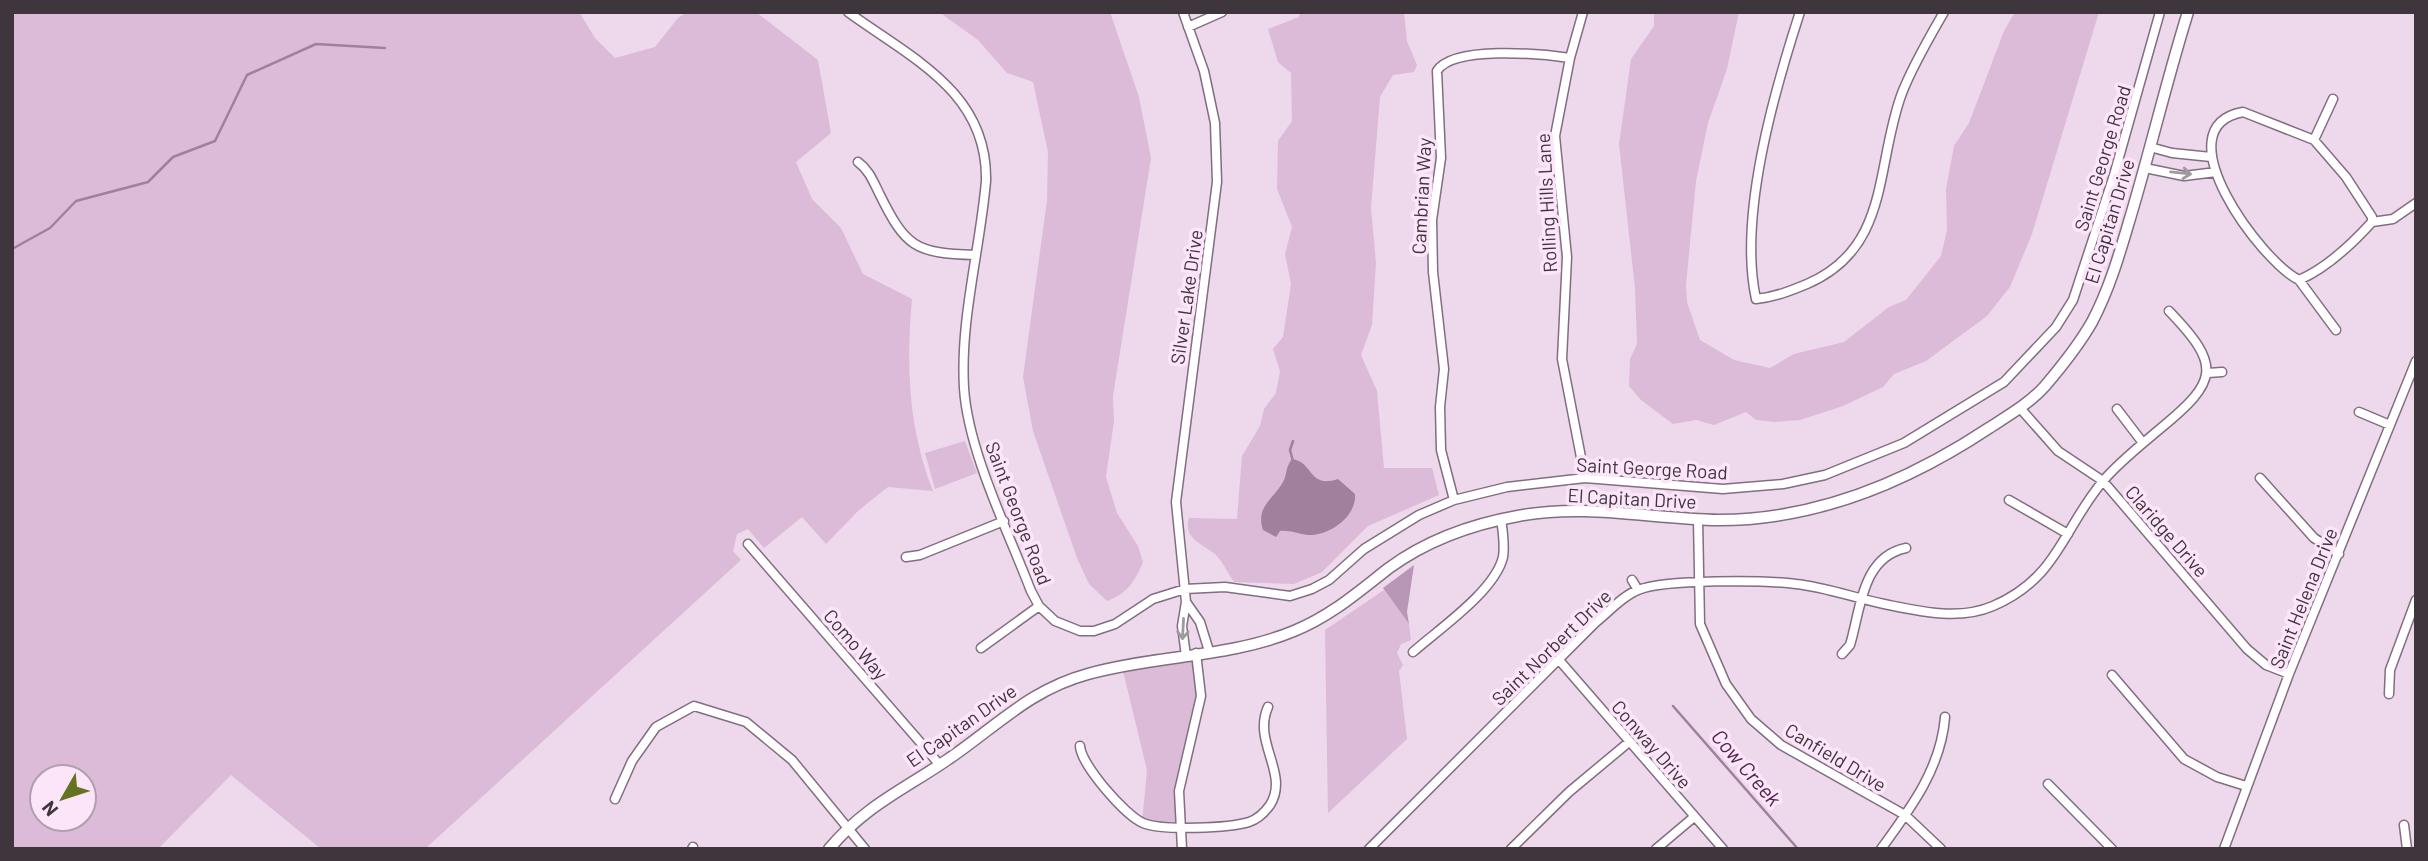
<svg xmlns="http://www.w3.org/2000/svg" width="2428" height="861" viewBox="0 0 2428 861" font-family="Barlow,sans-serif">
<style>
.green{fill:#dbbbd7;fill-rule:evenodd}
.forest{fill:#b896b5}
.water{fill:#a1809e}
.lines{fill:none;stroke-linecap:round;stroke-linejoin:round}
.stream{stroke:#a1809e;stroke-width:2.5}
.minor-casing{stroke:#826e80;stroke-width:11}
.tertiary-casing{stroke:#826e80;stroke-width:13}
.minor{stroke:#fff;stroke-width:8}
.tertiary{stroke:#fff;stroke-width:10}
.oneway{stroke:#9e9a9e}
.labels{text-anchor:middle;dominant-baseline:central;stroke-width:7;stroke-linejoin:round;paint-order:stroke}
.street-label{font-size:19px;fill:#3e353d;stroke:#fce5f9}
.water-label{font-size:21px;font-style:italic;fill:#51254e;stroke:#fce5f9}
</style>
<rect width="100%" height="100%" fill="#eed8ec"/>
<path class="green" d="M12 12H579L595 38 615 58 655 47 678 18 687 12H756L818 60 831 133 796 162 812 199 841 228 863 274 912 299C906 366 908 428 933 491L888 487 859 510 826 544 802 517 764 548 748 529 737 534 733 551 741 560 425 849H321L231 775 158 849H12ZM42 777H84V819H42Z
M939 12H1110L1139 97 1151 158 1113 396 1114 421 1106 477 1117 513 1138 546 1143 562C1135 581 1128 593 1107 601L1089 584 1077 558 1033 431 1023 377 1047 200 1048 152 1033 82 1007 73 978 40Z
M1300 12H1404L1407 41 1417 65 1414 72 1393 75 1380 97 1371 208 1376 263 1372 325 1361 355 1377 391 1384 468H1432L1439 495 1368 526 1322 572 1294 584 1234 582C1228 573 1222 561 1215 554 1202 543 1183 539 1189 518L1237 519 1242 456 1260 426 1264 409 1276 393 1280 371 1273 349 1283 337 1291 284 1285 254 1292 227 1277 189 1278 141 1292 121 1291 73 1278 62 1268 29 1299 17Z
M1654 12H1739L1727 69 1708 123 1696 181 1686 285 1687 302 1700 340 1734 360 1770 368 1794 354 1844 342 1889 307 1906 300 1941 256 1947 230 1946 189 1954 146 1969 123 2004 31 2015 12H2099L2032 234 2010 287 1987 316 1926 361 1894 374 1883 387 1843 406 1800 420 1774 422 1756 420 1746 412 1714 425 1696 420 1673 424 1641 400 1629 386 1630 359 1637 344 1635 288 1619 144 1631 59 1654 26Z
M965 441 977 473 935 489 925 453Z
M1384 590 1409 624 1411 640 1401 644 1397 653 1403 665 1399 671 1407 739 1328 813 1325 630Z
M1196 653 1201 696 1179 791V826L1142 823 1147 770 1122 667Z"/>
<path class="forest" d="M1414 565 1407 612 1409 624 1383 588Z"/>
<path class="water" d="M1292 459C1314 462 1308 489 1338 479L1355 494C1357 516 1330 536 1308 535 1298 534 1290 530 1280 531L1276 537 1263 530C1255 505 1275 499 1284 480 1287 473 1286 466 1292 459Z"/>
<g class="lines">
<path class="stream" d="M12 249 50 228 76 201 148 182 173 157 215 141 247 75 316 44 385 48
M1293 441 1290 450 1293 461
M1673 706 1798 849"/>
<defs>
<path id="minor" d="M848 12C911 58 988 92 986 181 980 250 960 319 964 388 968 451 1008 531 1031 591L1039 606 1055 621 1080 631H1094L1115 624 1153 599 1185 589 1225 587 1290 596 1312 589 1329 580 1364 549 1419 515 1454 500 1507 487 1585 478 1723 489 1783 484 1825 475 1904 443 2004 382 2056 327 2073 300 2114 175 2160 12
M1183 12 1204 71 1215 123 1217 182 1176 502 1186 602 1182 626 1186 656
M1583 12 1570 58 1555 136 1567 257 1562 359 1585 478
M1800 12C1774 92 1738 217 1756 299 1775 297 1790 291 1807 284 1891 248 1875 165 1902 93 1913 65 1929 38 1944 12
M1188 27 1222 12
M2243 112 2314 140 2346 177 2372 217V222C2352 244 2327 268 2299 280 2262 262 2160 127 2243 112Z
M2314 140 2333 99
M2150 147 2172 153 2211 157
M858 162C869 170 873 181 879 193 906 248 915 253 976 255
M2145 168 2184 176 2216 172
M2372 222 2393 219 2416 203
M2299 280 2336 330
M2208 373 2222 372
M2020 408 2058 451 2103 481 2247 649 2266 665 2289 674
M2117 409 2143 443
M2359 412 2390 425
M2260 478 2314 538 2339 554
M1454 500 1441 450 1440 407 1444 369 1433 272 1432 220 1441 158 1437 71C1453 45 1542 54 1570 58
M2009 500 2068 534
M1698 519 1700 624 1726 684 1751 719 1781 745 1905 815 1941 849
M748 544 940 765
M906 557 920 555 1004 521
M1632 580 1638 590
M1186 602 1200 622 1209 651
M981 648 1039 606
M1413 652C1439 629 1495 591 1503 557 1505 545 1503 532 1501 519
M1842 654 1850 645C1861 608 1862 557 1906 548
M1559 660 1723 849
M2112 675 2184 759 2217 777 2246 786
M2389 694 2390 670 2416 600
M1080 746C1081 765 1125 815 1143 823 1162 831 1230 828 1249 822 1258 819 1265 812 1270 805 1290 774 1252 742 1268 707
M2048 784 2112 849
M615 799 632 761 656 727 694 706 746 722 792 760 865 849
M2404 825 2407 849
M692 849 693 847
M1182 849 1179 791 1201 696 1196 653
M1369 849 1596 622C1609 612 1622 596 1638 590 1665 579 1765 580 1796 584 1825 587 1855 598 1884 604 1919 611 1958 621 1993 606 2058 578 2062 530 2103 481 2119 462 2142 444 2161 428 2218 381 2222 366 2169 311
M1511 849 1569 792 1629 742
M1656 849 1694 817
M1881 849C1911 808 1941 768 1945 717
M2224 849 2289 674 2416 361"/>
<path id="tertiary" d="M829 849C865 806 903 790 947 760 996 727 1029 690 1088 674 1155 655 1229 658 1294 631 1331 616 1358 592 1389 568 1426 541 1473 524 1518 516 1586 503 1651 519 1719 520 1816 520 1909 481 1989 428 2009 415 2030 403 2045 386 2062 366 2079 345 2092 322 2110 288 2120 252 2131 215 2151 148 2167 79 2188 12"/>
</defs>
<use href="#minor" class="minor-casing"/>
<use href="#tertiary" class="tertiary-casing"/>
<use href="#minor" class="minor"/>
<use href="#tertiary" class="tertiary"/>
</g>
<defs><path id="oneway-shaft" d="M-6 0H5M1.5-3L5.5 0L1.5 3" fill="none" stroke-width="1.6" stroke-linecap="round" stroke-linejoin="round" transform="scale(1.75)"/></defs>
<g class="oneway">
<use href="#oneway-shaft" transform="translate(2181 173) rotate(6)"/>
<use href="#oneway-shaft" transform="translate(1183 629) rotate(93)"/>
</g>
<g class="labels">
<g class="street-label">
<text transform="translate(2102 158) rotate(-73)">Saint George Road</text>
<text transform="translate(1421 196) rotate(-87)">Cambrian Way</text>
<text transform="translate(1546 203) rotate(-93)">Rolling Hills Lane</text>
<text transform="translate(2109 221) rotate(-73)">El Capitan Drive</text>
<text transform="translate(1186 297) rotate(-82)">Silver Lake Drive</text>
<text transform="translate(1652 468) rotate(3)">Saint George Road</text>
<text transform="translate(1632 498) rotate(3)">El Capitan Drive</text>
<text transform="translate(1019 513) rotate(69)">Saint George Road</text>
<text transform="translate(2167 531) rotate(49)">Claridge Drive</text>
<text transform="translate(2303 598) rotate(-68)">Saint Helena Drive</text>
<text transform="translate(856 644) rotate(49)">Como Way</text>
<text transform="translate(1551 647) rotate(-44)">Saint Norbert Drive</text>
<text transform="translate(961 725) rotate(-35)">El Capitan Drive</text>
<text transform="translate(1652 744) rotate(49)">Conway Drive</text>
<text transform="translate(1836 757) rotate(31)">Canfield Drive</text>
</g>
<g class="water-label">
<text transform="translate(1747 767) rotate(49)">Cow Creek</text>
</g>
</g>
<rect width="2428" height="861" fill="none" stroke="#3e353d" stroke-width="28"/>
<g transform="translate(63 798) rotate(231)"><circle r="33" fill="#fce5f9" stroke="#b09fae" stroke-width="2"/>
<path d="M0-5L12 26L0 18L-12 26Z" fill="#63731f"/>
<text y="-10" font-size="19" font-weight="bold" text-anchor="middle" fill="#3e353d">N</text>
</g>
</svg>
